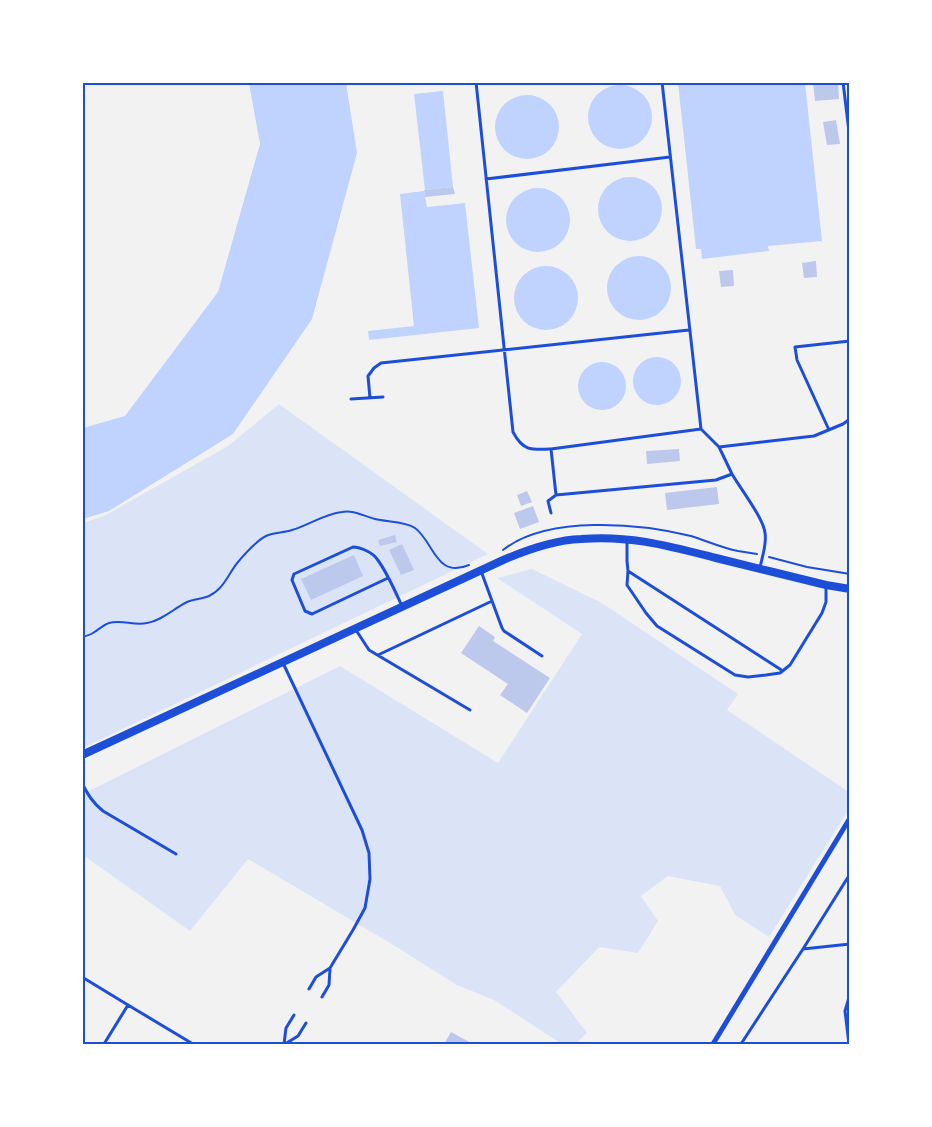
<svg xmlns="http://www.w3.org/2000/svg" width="932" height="1127" viewBox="0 0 932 1127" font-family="Lato,sans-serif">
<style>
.green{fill:#dbe4f7}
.water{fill:#bfd3fe}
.building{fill:#bdc9ec}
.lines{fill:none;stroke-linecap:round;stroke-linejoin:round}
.path{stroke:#1d4ed8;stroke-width:2}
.service{stroke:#1d4ed8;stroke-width:3}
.minor{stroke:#1d4ed8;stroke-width:5}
.tertiary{stroke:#1d4ed8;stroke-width:8}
.neatline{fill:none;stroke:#1d4ed8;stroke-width:2}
</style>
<rect width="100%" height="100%" fill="#f2f2f2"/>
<path class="green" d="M279 404 488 554 83 748V523L104 516 228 446Z
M532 569 602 603 738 694 727 710 849 792V809L769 937 735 915 720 886 668 876 641 896 658 921 638 953 599 947 556 992 587 1033 575 1044H562L494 1000 457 985 390 943 248 859 190 931 83 855V794L340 666 498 763 582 634 497 578Z"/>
<path class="water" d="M249 83H346L357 153 312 319 233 434 109 511 83 519V428L125 416 218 292 260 144Z
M678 83H805L822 241 768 246 769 251 702 259 701 249H696Z
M588 117a32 32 0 1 1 64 0a32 32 0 1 1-64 0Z
M443 91 453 187 425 190 414 94Z
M495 127a32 32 0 1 1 64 0a32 32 0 1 1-64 0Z
M598 209a32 32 0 1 1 64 0a32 32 0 1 1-64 0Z
M506 220a32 32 0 1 1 64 0a32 32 0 1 1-64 0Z
M424 191 427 207 465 203 479 328 369 340 368 331 414 326 400 194Z
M607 288a32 32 0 1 1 64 0a32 32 0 1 1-64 0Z
M514 298a32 32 0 1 1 64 0a32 32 0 1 1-64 0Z
M633 381a24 24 0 1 1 48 0a24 24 0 1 1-48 0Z
M578 386a24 24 0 1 1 48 0a24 24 0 1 1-48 0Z"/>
<path class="building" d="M813 82H838L839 99 815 101Z
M836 120 840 144 827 145 823 122Z
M453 187 455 194 425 197 424 190Z
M816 261 817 277 804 278 802 263Z
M733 270 734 286 721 287 719 271Z
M679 449 680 461 647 464 646 451Z
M717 487 719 504 667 510 665 493Z
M527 491 532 502 521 506 517 495Z
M533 506 539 522 520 529 514 513Z
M395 535 397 542 380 546 378 540Z
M402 544 414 570 401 575 389 550Z
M354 555 363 576 311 600 301 579Z
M479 626 495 637 493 641 550 678 527 713 500 695 508 684 461 653Z
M451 1032 473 1044H444Z"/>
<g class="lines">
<path class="path" d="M503 550C547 515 639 523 691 536 707 541 722 548 738 551 744 552 751 553 757 554
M769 557 807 567 850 574
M82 637C86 636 90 635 93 633 98 630 103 625 109 623 121 619 134 626 147 623 163 620 173 609 187 602 194 599 202 599 209 596 224 589 228 574 238 562 244 555 258 540 266 536 274 532 283 533 292 530 309 525 324 514 342 512 354 510 363 516 375 519 387 522 405 521 415 528 434 542 436 579 469 565"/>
<path class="service" d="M476 82 513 432C523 451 531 450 551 449L701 429 719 447 732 474
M662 82 701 429
M843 82 850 140
M486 179 670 157
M370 398 368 376 374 368 381 363 689 330
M351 399 383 397
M829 430 797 360 795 347 850 341
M719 447 814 436 843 424 850 419
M551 449 556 495
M551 513 548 501 556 495 716 480 732 474C740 488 764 519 765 533 767 544 762 557 760 568
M627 541V561L628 571 627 585 646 613 657 626 735 675 748 677 766 675 780 673 790 665 822 613 826 602V586
M481 571 502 628 504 631 542 656
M628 571 783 671
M388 578 312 614 305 611 292 580 294 574 353 547C361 547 373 553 377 559 387 572 395 591 402 606
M356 630 369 650 470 710
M378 655 492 601
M283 663 362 830 369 853 370 879 365 908 353 930 330 968 316 977 309 989
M82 783C88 795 93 803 103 811L176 854
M803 949 850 874
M82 977 128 1005 104 1044
M322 997 329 985 330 969
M128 1005 193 1044
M284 1044 286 1028 294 1015
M285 1044 298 1036 306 1023
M741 1044 803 949 850 944
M849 1044 845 1011 850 994"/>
<path class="minor" d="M713 1044 850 818"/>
<path class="tertiary" d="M82 755 501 561C526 550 553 540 581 539 630 535 669 546 716 558 753 567 789 576 826 585L850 589"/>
</g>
<rect width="932" height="1127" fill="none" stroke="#ffffff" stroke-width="168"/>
<rect x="84" y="84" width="764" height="959" class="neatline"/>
</svg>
